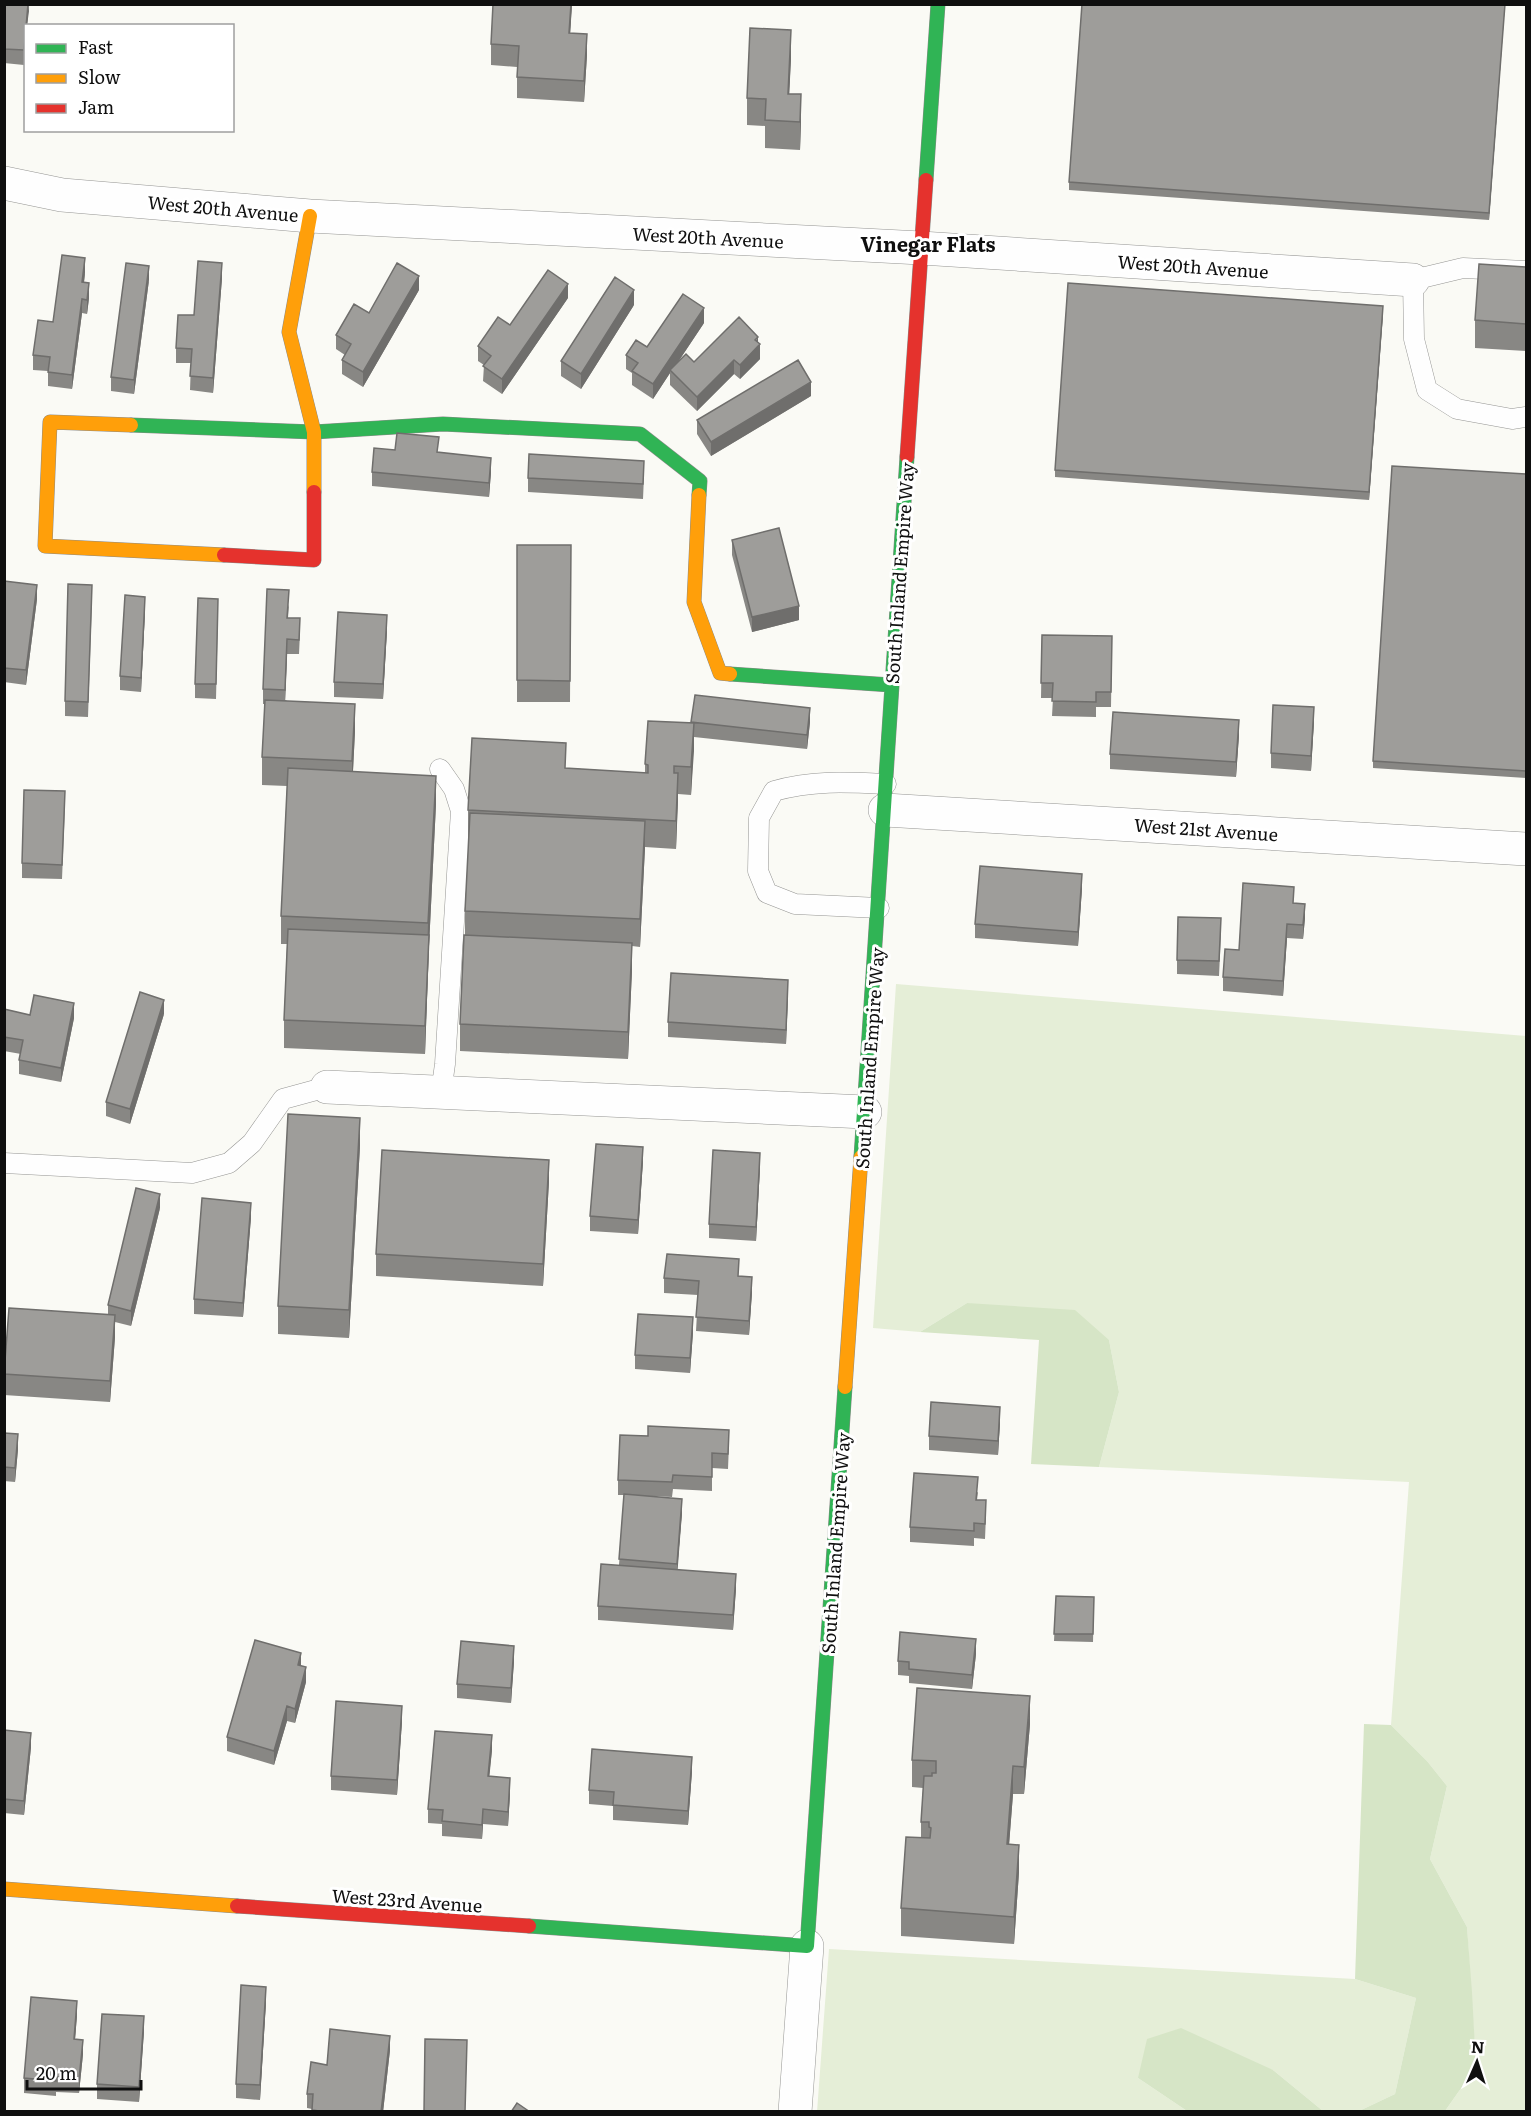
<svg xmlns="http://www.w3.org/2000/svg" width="1531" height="2116" viewBox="0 0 1531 2116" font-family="Literata,serif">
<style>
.green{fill:#e5eed7}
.forest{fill:#d6e5c6}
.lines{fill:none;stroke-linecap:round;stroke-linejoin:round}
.lane-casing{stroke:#959593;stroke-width:21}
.street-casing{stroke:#959593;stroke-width:34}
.fast-casing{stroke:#8b8b89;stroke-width:15}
.slow-casing{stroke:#8b8b89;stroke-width:15}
.jam-casing{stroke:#8b8b89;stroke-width:15}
.lane{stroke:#fefefe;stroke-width:20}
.street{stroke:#fefefe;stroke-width:33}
.fast{stroke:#30b455;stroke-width:14}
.slow{stroke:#ff9f0a;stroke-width:14}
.jam{stroke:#e5322d;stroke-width:14}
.wall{fill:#888784}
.shaded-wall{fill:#6f6e6c}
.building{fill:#9e9d9a;stroke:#6f6e6c;stroke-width:1.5}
.labels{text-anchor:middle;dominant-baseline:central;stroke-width:6;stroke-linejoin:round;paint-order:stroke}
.street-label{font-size:18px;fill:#0f0f0f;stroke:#fff}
.neighbourhood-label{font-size:20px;font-weight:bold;fill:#0f0f0f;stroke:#fff}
</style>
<rect width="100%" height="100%" fill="#fafaf5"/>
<path class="green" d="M896 984 1526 1036V2111H1445L1476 2067 1467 1927 1430 1859 1447 1786 1427 1761 1391 1725 1409 1482 1099 1467 1119 1392 1109 1340 967 1303 920 1332 873 1328Z
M829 1949 1355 1979 1416 1998 1395 2094 1359 2111H1323L1273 2070 1138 2078 1187 2111 817 2112Z"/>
<path class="forest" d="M967 1303 1075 1310 1109 1340 1119 1392 1099 1467 1031 1464 1039 1340 920 1332Z
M1364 1724 1391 1725 1427 1761 1447 1786 1430 1859 1467 1927 1472 1992 1476 2067 1445 2111H1359L1395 2094 1416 1998 1355 1979Z
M1181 2028 1273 2070 1323 2111H1187L1138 2078 1147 2039Z"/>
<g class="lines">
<defs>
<path id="lane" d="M1526 271 1463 268 1413 280 1414 339 1427 390 1457 409 1512 419 1526 417
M440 769 454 789 461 811 445 1064 441 1093
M879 908 795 904 767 893 758 871 759 818 774 791C812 780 847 782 886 784
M4 1163 192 1173 229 1163 252 1143 283 1099 327 1087"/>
<path id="street" d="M4 183 62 195 310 216 921 248 1413 280
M885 810 1526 849
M327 1087 865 1112
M795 2112 807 1946"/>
<path id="fast" d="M926 180 938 4
M131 425 314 432 443 424 640 434 700 481 699 495
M730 674 891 685
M861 1157 907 457
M529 1926 807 1946 845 1387"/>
<path id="slow" d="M310 216 289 332 314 432V492
M131 425 50 422 45 546 224 555
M699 495 694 602 720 673 730 674
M845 1387 861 1157
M4 1889 237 1906"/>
<path id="jam" d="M907 457 926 180
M224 555 314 560V492
M237 1906 529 1926"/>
</defs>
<use href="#lane" class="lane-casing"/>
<use href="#street" class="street-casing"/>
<use href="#fast" class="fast-casing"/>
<use href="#slow" class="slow-casing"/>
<use href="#jam" class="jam-casing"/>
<use href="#lane" class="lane"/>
<use href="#street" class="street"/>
<use href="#fast" class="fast"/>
<use href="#slow" class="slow"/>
<use href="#jam" class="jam"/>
</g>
<path class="wall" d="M4 4H29L27 26H26L24 65 4 63Z
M572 4 570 33 587 55 584 102 517 98V67L491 65V44Z
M1505 4 1489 220 1069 190V182Z
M791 58 789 94 801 121 800 150 765 148V126L747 125V98Z
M1527 267V351L1475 348V320Z
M85 273 84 283 89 298 87 314 82 313 72 389 48 386V371L33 370V355Z
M222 278 213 393 190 390 191 363H176V348Z
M149 280 134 394 111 391V377Z
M419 290 363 387 342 374V360L345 355 336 349V335L369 313Z
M568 298 502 394 483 381 484 365 478 361V346L510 325Z
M634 305 581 389 561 376V361Z
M1383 314 1369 500 1055 477V470Z
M704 323 676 365 694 362 758 343 760 359 740 379 734 374 697 411 670 385V373L653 399 632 385V373L626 369V355L647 347Z
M811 396 711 456 697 434V420Z
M395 450 439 452 491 472 489 497 372 486V472Z
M1527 474V778L1373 768V761Z
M644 476 643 499 528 492V478Z
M732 540 799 620 752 632 732 555Z
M517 545H571L570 702H517Z
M4 581 37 599 26 685 4 682Z
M92 600 88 717 65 716V701Z
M289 604 288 618 300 633 299 654H287L285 700 355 731 353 772 436 804 429 946 425 1054 284 1048V1020L287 944H281V916L287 786 262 785V757L265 704H263V689Z
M145 611 141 692 120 690V676Z
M218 614 216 699 195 698V684Z
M387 630 383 699 334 697V682Z
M1042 635 1112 636 1111 707H1096V717L1052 716 1053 698H1041Z
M695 695 810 722 807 749 694 737 691 795 678 794 676 849 645 847 640 947 632 946V970L628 1059 460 1051V1024L465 935V911L469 837H468V810L566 768 645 773V764L691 723Z
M1314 721 1311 771 1271 768V753Z
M1239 735 1236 777 1110 769V754Z
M65 806 62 879 22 878V863Z
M1082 888 1078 946 975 938V924Z
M1294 903 1305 918 1303 939 1287 938 1283 996 1223 991V977L1239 950Z
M1221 933 1219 976 1177 974V960Z
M788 995 786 1044 668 1037V1022Z
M4 1009 30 1015 74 1018 61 1082 19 1074V1060L21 1054 4 1051Z
M164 1014 130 1124 106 1116V1102Z
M360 1146 349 1338 278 1334V1306Z
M643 1161 638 1234 590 1231V1216Z
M760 1167 756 1241 709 1238V1224Z
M549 1181 543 1286 376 1276V1254Z
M160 1208 131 1326 115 1322V1337L110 1402 4 1395V1372L108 1315V1305Z
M251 1217 243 1317 194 1314V1299Z
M739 1276 752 1292 749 1335 696 1331 698 1295 664 1293V1278Z
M693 1332 690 1373 635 1369V1355Z
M1000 1422 998 1455 929 1450V1436Z
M4 1433 18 1449 15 1482 4 1481Z
M729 1444 728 1469 712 1468V1491L673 1489 672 1497 651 1496 682 1513 677 1569 736 1588 733 1630 598 1620V1606L619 1565 624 1495H618V1480Z
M978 1492 977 1500 986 1515 985 1539 974 1538V1546L910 1542V1527Z
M1056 1596 1094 1597 1093 1642 1054 1641Z
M976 1654 972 1689 909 1683V1676L898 1675V1661Z
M514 1661 511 1703 457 1698V1684Z
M301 1666 306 1682 295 1723 287 1721 274 1765 227 1751V1737Z
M402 1721 397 1795 331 1790V1776Z
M1030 1724 1024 1794H1013L1009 1844 1019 1872 1014 1944 901 1936V1908L921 1838V1822L923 1788 912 1787V1760Z
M4 1730 31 1747 24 1815 4 1813Z
M492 1750 489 1776 510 1793 508 1826 483 1824 482 1839 442 1836V1824L428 1823V1809Z
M692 1771 688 1825 613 1820V1806L589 1804V1790Z
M266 2002 260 2100 236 2098V2084Z
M77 2015 75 2039 83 2054 79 2093 56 2092V2096L24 2093V2078Z
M144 2031 139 2102 97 2099V2084Z
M390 2050 383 2112H312V2109L307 2108V2094L327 2065Z"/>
<path class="shaded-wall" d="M28 4 29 11 27 26H26Z
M571 4H572L569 54V33Z
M1505 4 1489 220V213Z
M26 30V44L24 65V50Z
M791 30V58L788 121V94Z
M587 34V55L584 102V81Z
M801 94V121L800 150V122Z
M85 258V273L82 297V282Z
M222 263V278L213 393V378Z
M149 266V280L134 394V380Z
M419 276V290L363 387V372Z
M89 283V298L87 314V300Z
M568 284V298L502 394V379Z
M634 290V305L581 389V374Z
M82 299V313L72 389V375Z
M1383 306V314L1369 500V492Z
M704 308V323L672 371 670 370V373L653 399V384Z
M758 337V346L760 344V359L740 379V365Z
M734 360V374L697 411V397Z
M811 382V396L711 456V442Z
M491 458V472L489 497V483Z
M37 585V599L26 685V670Z
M145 597V611L141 692V678Z
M799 606V620L752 632V617Z
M387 615V630L383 699V684Z
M287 639V654L285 705V690Z
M355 704V731L352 789V761Z
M1314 707V721L1311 771V756Z
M810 708V722L807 749V735Z
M1239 720V735L1236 777V762Z
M694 723V751L691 795V767Z
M678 773V801L676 849V821Z
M436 776V804L429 946 425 1054V1026L428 923Z
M645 821V848L640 947V919Z
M1082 874V888L1078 946V932Z
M1305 904V918L1303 939V925Z
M1287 924V938L1283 996V981Z
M632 943V970L628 1059V1032Z
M788 980V995L786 1044V1030Z
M164 1000V1014L130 1124V1109Z
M74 1003V1018L61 1082V1068Z
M360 1118V1146L349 1338V1310Z
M643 1147V1161L638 1234V1220Z
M760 1153V1167L756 1241V1227Z
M549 1160V1181L543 1286V1264Z
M160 1194V1208L131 1326V1311Z
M251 1203V1217L243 1317V1303Z
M752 1277V1292L749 1335V1321Z
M115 1315V1337L110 1402V1381Z
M693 1317V1332L690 1373V1358Z
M1000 1407V1422L998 1455V1441Z
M18 1434V1449L15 1482V1468Z
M682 1499V1513L677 1578V1564Z
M736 1574V1588L733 1630V1615Z
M976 1639V1654L972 1689V1675Z
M514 1646V1661L511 1703V1688Z
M301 1653V1668L298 1665Z
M306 1667V1682L295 1723V1709Z
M1030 1696V1724L1024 1794V1767Z
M287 1706V1721L274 1765V1751Z
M402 1706V1721L397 1795V1780Z
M31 1733V1747L24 1815V1801Z
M492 1735V1750L488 1791V1776Z
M692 1757V1771L688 1825V1811Z
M1013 1766V1794L1007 1872V1844Z
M510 1778V1793L508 1826V1812Z
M483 1809V1824L482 1839V1825Z
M1019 1845V1872L1014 1944V1917Z
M266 1987V2002L260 2100V2085Z
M77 2001V2015L74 2053V2039Z
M144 2016V2031L139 2102V2087Z
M390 2036V2050L383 2112H381Z
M83 2040V2054L79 2093V2079Z"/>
<path class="building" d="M4 4H28L24 50 4 49Z
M493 4H571L569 33 587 34 584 81 517 77 519 46 491 44Z
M1082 4H1505L1489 213 1069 182Z
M750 28 791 30 788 94H801L800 122 765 120 766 99 747 98Z
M62 255 85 258 82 282 89 283 87 300 82 299 72 375 48 372 50 357 33 355 38 320 53 322Z
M198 261 222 263 213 378 190 376 192 349 176 348 178 315H194Z
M126 263 149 266 134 380 111 377Z
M397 263 419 276 363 372 342 360 351 344 336 335 354 304 369 313Z
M1479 264 1527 267V324L1475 320Z
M548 270 568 284 502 379 483 366 491 356 478 346 498 317 510 325Z
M615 277 634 290 581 374 561 361Z
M1068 283 1383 306 1369 492 1055 470Z
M683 294 704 308 653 384 632 371 638 363 626 355 636 340 647 347Z
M739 317 758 337 755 340 760 344 740 365 734 360 697 397 670 370 686 354 694 362Z
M798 360 811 382 711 442 697 420Z
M397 433 439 437 437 452 491 458 489 483 372 472 374 448 395 450Z
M529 454 644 461 643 484 528 478Z
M1392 466 1527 474V771L1373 761Z
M779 528 799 606 752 617 732 540Z
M517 545H571L570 681 517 680Z
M4 581 37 585 26 670 4 668Z
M68 584 92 585 88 702 65 701Z
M267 589 289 590 287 618H300L299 640 287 639 285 690 263 689Z
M125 595 145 597 141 678 120 676Z
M198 598 218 599 216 684H195Z
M338 612 387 615 383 684 334 682Z
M1042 635 1112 636 1111 692H1096V702L1052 701 1053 683H1041Z
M695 695 810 708 807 735 691 722Z
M265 700 355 704 352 761 262 757Z
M1273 705 1314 707 1311 756 1271 753Z
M1113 712 1239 720 1236 762 1110 754Z
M648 721 694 723 691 767 674 766V773H678L676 821 468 810 472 738 566 743 565 768 648 773V765L645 764Z
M288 768 436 776 428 923 281 916Z
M24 790 65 791 62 865 22 863Z
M470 813 645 821 640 919 465 911Z
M980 866 1082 874 1078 932 975 924Z
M1243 883 1294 887 1293 903 1305 904 1303 925 1287 924 1283 981 1223 977 1225 949 1239 950Z
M1178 917 1221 918 1219 961 1177 960Z
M288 929 429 935 425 1026 284 1020Z
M464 935 632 943 628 1032 460 1024Z
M671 973 788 980 786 1030 668 1022Z
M140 992 164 1000 130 1109 106 1102Z
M34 995 74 1003 61 1068 19 1060 23 1040 4 1037V1009L30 1015Z
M288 1114 360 1118 349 1310 278 1306Z
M596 1144 643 1147 638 1220 590 1216Z
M382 1150 549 1160 543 1264 376 1254Z
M713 1150 760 1153 756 1227 709 1224Z
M136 1188 160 1194 131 1311 108 1305Z
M202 1198 251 1203 243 1303 194 1299Z
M667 1254 739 1259 738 1276 752 1277 749 1321 696 1317 699 1281 664 1278Z
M9 1308 115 1315 110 1381 4 1374Z
M638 1314 693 1317 690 1358 635 1355Z
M931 1402 1000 1407 998 1441 929 1436Z
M648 1426 729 1430 728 1454 712 1453V1477L673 1475 672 1482 618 1480 620 1435 648 1436Z
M4 1433 18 1434 15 1468 4 1467Z
M914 1473 978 1477 976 1500H986L985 1524 974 1523V1531L910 1527Z
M624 1494 682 1499 677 1564 619 1559Z
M601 1564 736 1574 733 1615 598 1606Z
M1056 1596 1094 1597 1093 1634H1054Z
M900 1632 976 1639 972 1675 909 1669V1662L898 1661Z
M255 1640 301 1653 298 1665 306 1667 295 1709 287 1706 274 1751 227 1737Z
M461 1641 514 1646 511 1688 457 1684Z
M917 1688 1030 1696 1024 1767 1013 1766 1007 1844 1019 1845 1014 1917 901 1908 906 1837 930 1838 931 1828 929 1827V1822H921L924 1776H932V1773H936V1761L912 1760Z
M336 1701 402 1706 397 1780 331 1776Z
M4 1730 31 1733 24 1801 4 1799Z
M435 1731 492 1735 488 1776 510 1778 508 1812 483 1809 482 1825 442 1821 443 1810 428 1809Z
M592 1749 692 1757 688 1811 613 1805 614 1792 589 1790Z
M241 1985 266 1987 260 2085 236 2084Z
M31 1997 77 2001 74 2039 83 2040 79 2079 56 2077V2081L24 2078Z
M102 2014 144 2016 139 2087 97 2084Z
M330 2029 390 2036 381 2112H327L312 2110 313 2094H307L311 2062 327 2065Z
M425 2039 467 2040 465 2112H424Z
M517 2103 530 2112H511Z"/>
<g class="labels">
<g class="street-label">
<text transform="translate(223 208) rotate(5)">West 20th Avenue</text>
<text transform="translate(708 237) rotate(3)">West 20th Avenue</text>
<text transform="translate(1193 266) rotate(4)">West 20th Avenue</text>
<text transform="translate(899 573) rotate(-86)">South Inland Empire Way</text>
<text transform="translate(1206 829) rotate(4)">West 21st Avenue</text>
<text transform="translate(869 1058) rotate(-86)">South Inland Empire Way</text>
<text transform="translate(835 1543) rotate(-86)">South Inland Empire Way</text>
<text transform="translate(407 1900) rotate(4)">West 23rd Avenue</text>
</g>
<g class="neighbourhood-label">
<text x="928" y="243">Vinegar Flats</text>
</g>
</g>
<rect width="1531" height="2116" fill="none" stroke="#0f0f0f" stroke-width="12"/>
<rect x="24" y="24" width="210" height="108" fill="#ffffff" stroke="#9f9f9f" stroke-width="1.5"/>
<rect x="36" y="44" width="30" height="9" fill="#30b455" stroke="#9f9f9f" stroke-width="1.5"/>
<text x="78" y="54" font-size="18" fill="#0f0f0f">Fast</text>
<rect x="36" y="74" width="30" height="9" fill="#ff9f0a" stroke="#9f9f9f" stroke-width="1.5"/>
<text x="78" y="84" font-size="18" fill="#0f0f0f">Slow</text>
<rect x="36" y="104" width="30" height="9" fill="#e5322d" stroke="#9f9f9f" stroke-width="1.5"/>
<text x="78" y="114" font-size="18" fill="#0f0f0f">Jam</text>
<g transform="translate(1477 2062) rotate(3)" stroke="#ffffff" stroke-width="4.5" paint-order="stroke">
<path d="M0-4.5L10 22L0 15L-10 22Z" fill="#0f0f0f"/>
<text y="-9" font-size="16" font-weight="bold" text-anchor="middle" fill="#0f0f0f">N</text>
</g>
<path d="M27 2080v9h114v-9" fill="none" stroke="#0f0f0f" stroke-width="3"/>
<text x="36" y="2080" font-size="18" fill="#0f0f0f" stroke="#ffffff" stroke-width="4.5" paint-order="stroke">20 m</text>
</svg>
